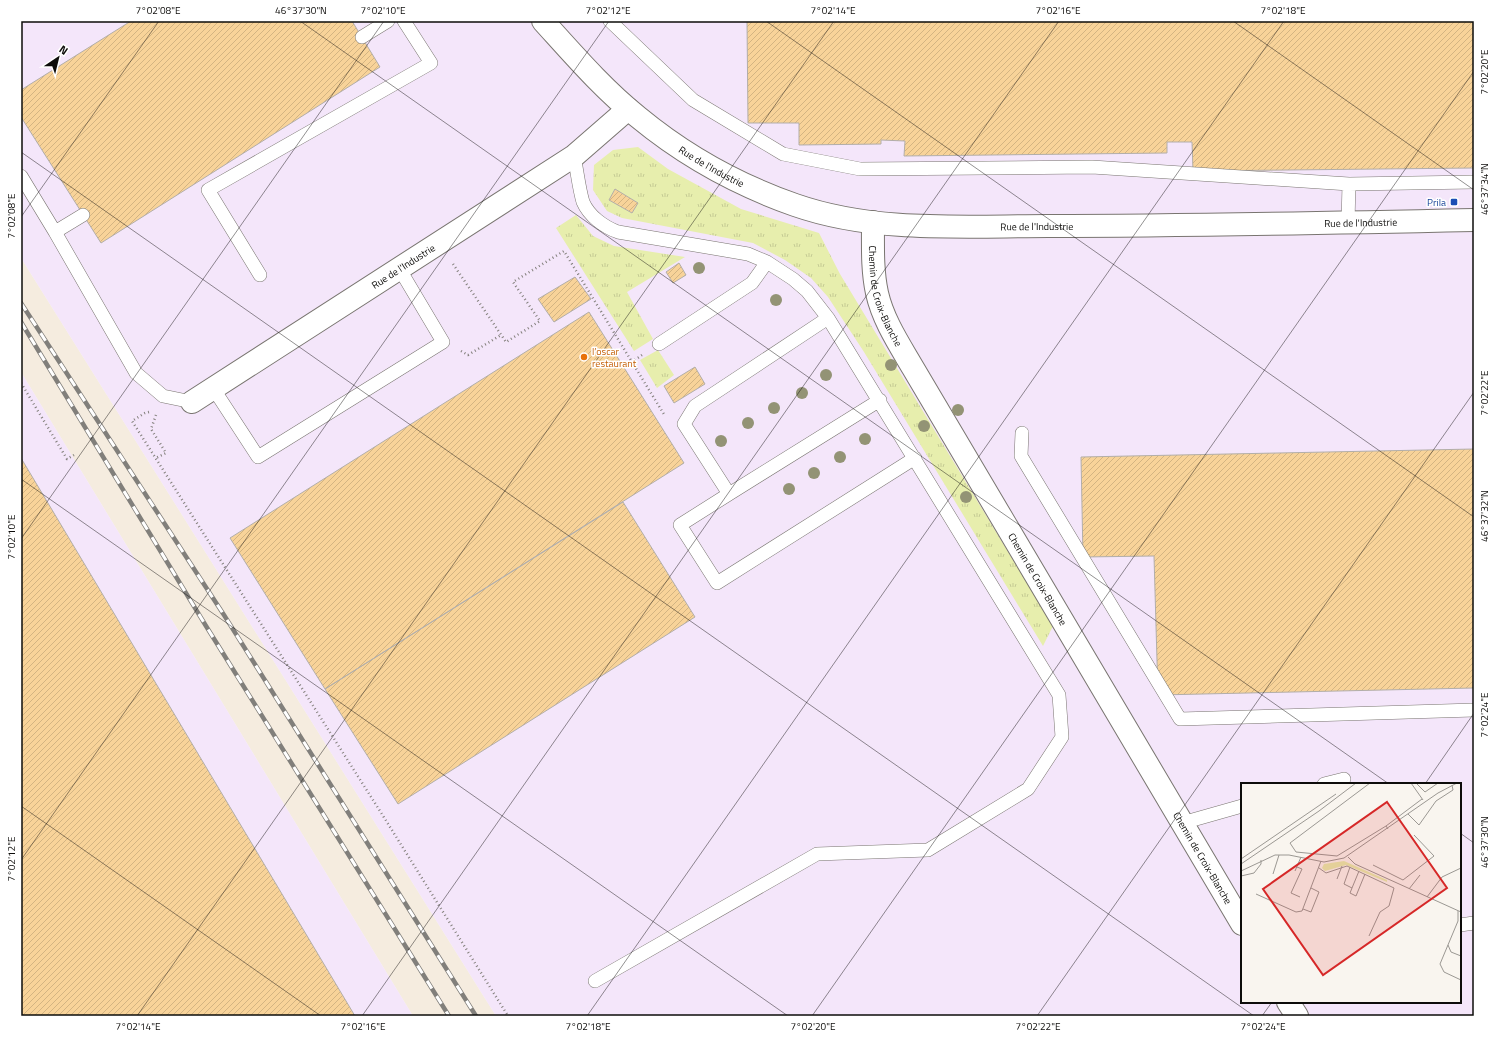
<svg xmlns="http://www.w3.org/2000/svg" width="1495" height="1037" viewBox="0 0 1495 1037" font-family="'Titillium Web',sans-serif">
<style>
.built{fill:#f5ecdf}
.industrial{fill:#f4e6fa;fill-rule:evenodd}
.grass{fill:url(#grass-tufts)}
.building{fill:url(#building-hatch);stroke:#b2aea9}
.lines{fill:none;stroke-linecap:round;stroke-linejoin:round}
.service-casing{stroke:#797570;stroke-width:14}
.minor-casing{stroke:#797570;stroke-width:24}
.path{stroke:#84817d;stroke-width:2.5;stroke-dasharray:1 3;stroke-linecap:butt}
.service{stroke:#fff;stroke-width:13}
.minor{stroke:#fff;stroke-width:22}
.rail-casing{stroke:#817f7b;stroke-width:4.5}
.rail{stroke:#fff;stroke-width:3;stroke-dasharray:9;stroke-linecap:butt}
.tree{fill:#939375}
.ticks{fill:none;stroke:#0d0c0a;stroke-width:1;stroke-opacity:0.45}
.transit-dot{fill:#1a4fb4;stroke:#fff;stroke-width:1.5}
.food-dot{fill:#e8710a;stroke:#fff;stroke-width:1.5}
.labels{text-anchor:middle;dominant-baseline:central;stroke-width:3;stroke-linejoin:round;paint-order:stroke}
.street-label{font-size:10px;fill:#0d0c0a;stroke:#fff}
.transit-label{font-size:10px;fill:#164399;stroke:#fff;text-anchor:end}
.food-label{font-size:10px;fill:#c56008;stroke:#fff;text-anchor:start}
.inset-road{fill:none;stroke:#9b9893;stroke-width:1}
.view{fill:#d62828;fill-opacity:0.15;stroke:#d62828;stroke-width:2}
.inset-edge{fill:none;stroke:#0d0c0a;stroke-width:2}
.neatline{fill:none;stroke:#0d0c0a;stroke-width:1.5}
.ticks-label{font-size:10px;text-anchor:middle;fill:#0d0c0a}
</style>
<defs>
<pattern id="grass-tufts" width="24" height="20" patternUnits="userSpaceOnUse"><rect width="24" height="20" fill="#e7eead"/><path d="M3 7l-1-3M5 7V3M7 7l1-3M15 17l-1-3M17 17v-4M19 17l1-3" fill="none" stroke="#c5cb94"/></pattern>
<pattern id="building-hatch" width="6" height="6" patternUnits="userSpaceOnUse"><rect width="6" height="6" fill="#f8d399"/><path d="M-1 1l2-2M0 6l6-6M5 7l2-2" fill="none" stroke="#d3b482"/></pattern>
</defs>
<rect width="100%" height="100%" fill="#f9f5ef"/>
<path class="built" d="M21 258 496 1016H413L21 372Z"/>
<path class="industrial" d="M21 21H1474V1016H496L21 258ZM1242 784H1460V1002H1242Z
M21 372 413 1016H21Z"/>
<path class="grass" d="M638 147 668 169 741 209 819 233 840 274 1053 626 1043 646 864 352 828 297 811 278 785 260 753 243 622 218 607 211 593 190 594 165 613 150Z
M576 215 593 236 614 246 685 257 627 292 653 339 634 351 556 228Z
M658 350 674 375 657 388 640 360Z"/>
<path class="building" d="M131 21H352L380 67 101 243 21 117V90Z
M747 21H1474V168L1193 171 1192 142H1167V153L904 156 905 141 881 140V144L799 145V123H748Z
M615 189 638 203 632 213 609 200Z
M679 263 686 275 673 283 666 272Z
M575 277 591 299 554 322 538 299Z
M589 312 684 463 325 689 230 538Z
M695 367 705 384 674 403 664 386Z
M1474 449V688L1158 695 1154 556 1083 557 1081 457Z
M21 458 355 1016H21Z
M623 502 695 617 398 804 325 689Z"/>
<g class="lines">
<defs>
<path id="service" d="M610 21 693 100 783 154 860 169 1092 167 1349 184 1348 222
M362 37 388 21
M574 156C577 170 579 189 583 202 589 216 604 227 618 232L748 254 767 262 793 279 807 291 828 318 1059 695 1062 737 1028 789 928 850 817 854 595 981
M21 176 55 232 136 373 163 396 192 402
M1349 184 1474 182
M55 232 83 215
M260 275 208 190 431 63 404 21
M828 318 695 406 684 424 729 494 880 400
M659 344 752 283 767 262
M213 388 258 457 443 342 399 268
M1022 433 1021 456 1180 719 1474 710
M729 494 680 525 717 583 915 458
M1324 784 1344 779
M1182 823 1242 806
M1460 925 1474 923"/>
<g id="minor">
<path id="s1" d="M543 21C573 54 603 89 638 117 684 155 738 185 795 205 875 233 964 226 1048 226 1190 226 1332 223 1474 220"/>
<path id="s2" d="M873 222C873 246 872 270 877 293 883 320 899 344 913 368L1242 924"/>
<path id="s3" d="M192 402 574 156 628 109"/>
<path d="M1288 1002 1297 1016"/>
</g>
</defs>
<use href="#service" class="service-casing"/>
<use href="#minor" class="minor-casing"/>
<path class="path" d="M453 264 506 342 540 321 513 282 564 251 632 362
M461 351 468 355 501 335
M642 355 632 362 665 416
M21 383 67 459 74 455
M149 412 145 413 132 421 380 811 508 1016
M156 415 151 429 166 453 156 458"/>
<use href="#service" class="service"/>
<use href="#minor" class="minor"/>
<defs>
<path id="rail" d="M21 303 224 615 476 1016
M21 322 206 626 449 1016"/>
</defs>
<use href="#rail" class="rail-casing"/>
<use href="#rail" class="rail"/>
</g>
<g class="tree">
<circle cx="699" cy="268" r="6"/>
<circle cx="776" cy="300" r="6"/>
<circle cx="891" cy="365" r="6"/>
<circle cx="826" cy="375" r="6"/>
<circle cx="802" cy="393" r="6"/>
<circle cx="774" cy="408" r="6"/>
<circle cx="958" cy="410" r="6"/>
<circle cx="748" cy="423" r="6"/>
<circle cx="924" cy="426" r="6"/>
<circle cx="865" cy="439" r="6"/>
<circle cx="721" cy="441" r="6"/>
<circle cx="840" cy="457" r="6"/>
<circle cx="814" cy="473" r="6"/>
<circle cx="789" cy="489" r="6"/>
<circle cx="966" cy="497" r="6"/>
</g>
<path class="ticks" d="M300 21 1389 784M766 21 1474 517M1233 21 1474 190M21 152 1254 1016M21 217 159 21M21 479 788 1016M21 539 384 21M1425 784 1474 713M21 806 321 1016M1460 833 1474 843M21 860 609 21M137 1016 834 21M362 1016 1059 21M587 1016 1284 21M812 1016 1474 71M1037 1016 1474 392M1262 1016 1272 1002"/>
<rect class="transit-dot" x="1450" y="198" width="8" height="8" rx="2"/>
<circle class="food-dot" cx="584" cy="357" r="4"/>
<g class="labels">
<g class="street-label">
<text stroke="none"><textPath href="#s1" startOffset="224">Rue de l'Industrie</textPath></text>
<text stroke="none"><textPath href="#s1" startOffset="884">Rue de l'Industrie</textPath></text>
<text stroke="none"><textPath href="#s1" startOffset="560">Rue de l'Industrie</textPath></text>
<text stroke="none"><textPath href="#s3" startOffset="251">Rue de l'Industrie</textPath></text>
<text stroke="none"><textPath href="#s2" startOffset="76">Chemin de Croix-Blanche</textPath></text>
<text stroke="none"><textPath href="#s2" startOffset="400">Chemin de Croix-Blanche</textPath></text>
<text stroke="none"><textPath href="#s2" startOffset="724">Chemin de Croix-Blanche</textPath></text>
</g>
<g class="transit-label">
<text x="1446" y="202">Prila</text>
</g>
<g class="food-label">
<text x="592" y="351">l’oscar<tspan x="592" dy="12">restaurant</tspan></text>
</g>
</g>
<g transform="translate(1241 783)">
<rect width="220" height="220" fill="#f9f5ef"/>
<path d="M103 78 146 97V99L105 82 84 88 81 85 83 81Z" fill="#e7eead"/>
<path class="inset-road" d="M129 0 49 60 55 69 96 73 145 43 147 46M170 0 182 17M175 0 184 9 197 0M167 31 178 42 195 18 212 7 211 2M145 43 181 16M107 74 114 81 220 129M0 76 95 11M0 81 78 28 115 0M132 82 162 97 193 73 173 52M56 84 61 86 50 110 59 114M109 84 103 101 111 105 118 88M78 85 85 90 106 83 153 105 148 123 139 129 128 153M0 88 34 72H48L83 79 103 75 197 10 216 0M54 88 60 74M32 91 38 72M0 93 13 90 20 81V77M96 96 101 83M111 105 109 110 115 113 124 91M168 106 179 92M15 111 55 129 61 128 80 78M186 114 201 94 220 85M62 126 70 129 78 109 70 105M217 128V138L199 181 203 189 220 197M207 162 210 169 220 173"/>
<path class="view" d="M146 19 206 105 82 192 22 106Z"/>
<rect width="220" height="220" class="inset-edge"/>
</g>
<rect width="1495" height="1037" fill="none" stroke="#ffffff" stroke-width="44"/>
<g transform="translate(58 58) rotate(35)" stroke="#ffffff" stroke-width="3" paint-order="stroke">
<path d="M0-3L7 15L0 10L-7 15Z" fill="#0d0c0a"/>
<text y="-6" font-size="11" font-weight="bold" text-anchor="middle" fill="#0d0c0a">N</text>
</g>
<rect x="22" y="22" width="1451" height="993" class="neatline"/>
<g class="ticks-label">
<text x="158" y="14">7°02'08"E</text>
<text x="301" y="14">46°37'30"N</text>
<text x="383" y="14">7°02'10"E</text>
<text x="608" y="14">7°02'12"E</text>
<text x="833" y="14">7°02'14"E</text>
<text x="1058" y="14">7°02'16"E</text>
<text x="1283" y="14">7°02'18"E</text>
<text transform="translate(1484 72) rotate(-90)" y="4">7°02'20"E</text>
<text transform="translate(1484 189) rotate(-90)" y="4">46°37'34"N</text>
<text transform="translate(11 216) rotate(-90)" y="4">7°02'08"E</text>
<text transform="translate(1484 393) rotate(-90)" y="4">7°02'22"E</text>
<text transform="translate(1484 516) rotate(-90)" y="4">46°37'32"N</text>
<text transform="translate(11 537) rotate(-90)" y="4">7°02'10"E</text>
<text transform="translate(1484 715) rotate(-90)" y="4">7°02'24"E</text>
<text transform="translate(1484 842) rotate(-90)" y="4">46°37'30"N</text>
<text transform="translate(11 859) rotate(-90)" y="4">7°02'12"E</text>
<text x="138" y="1030">7°02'14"E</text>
<text x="363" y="1030">7°02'16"E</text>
<text x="588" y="1030">7°02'18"E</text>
<text x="813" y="1030">7°02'20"E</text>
<text x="1038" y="1030">7°02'22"E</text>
<text x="1263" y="1030">7°02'24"E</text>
</g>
</svg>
